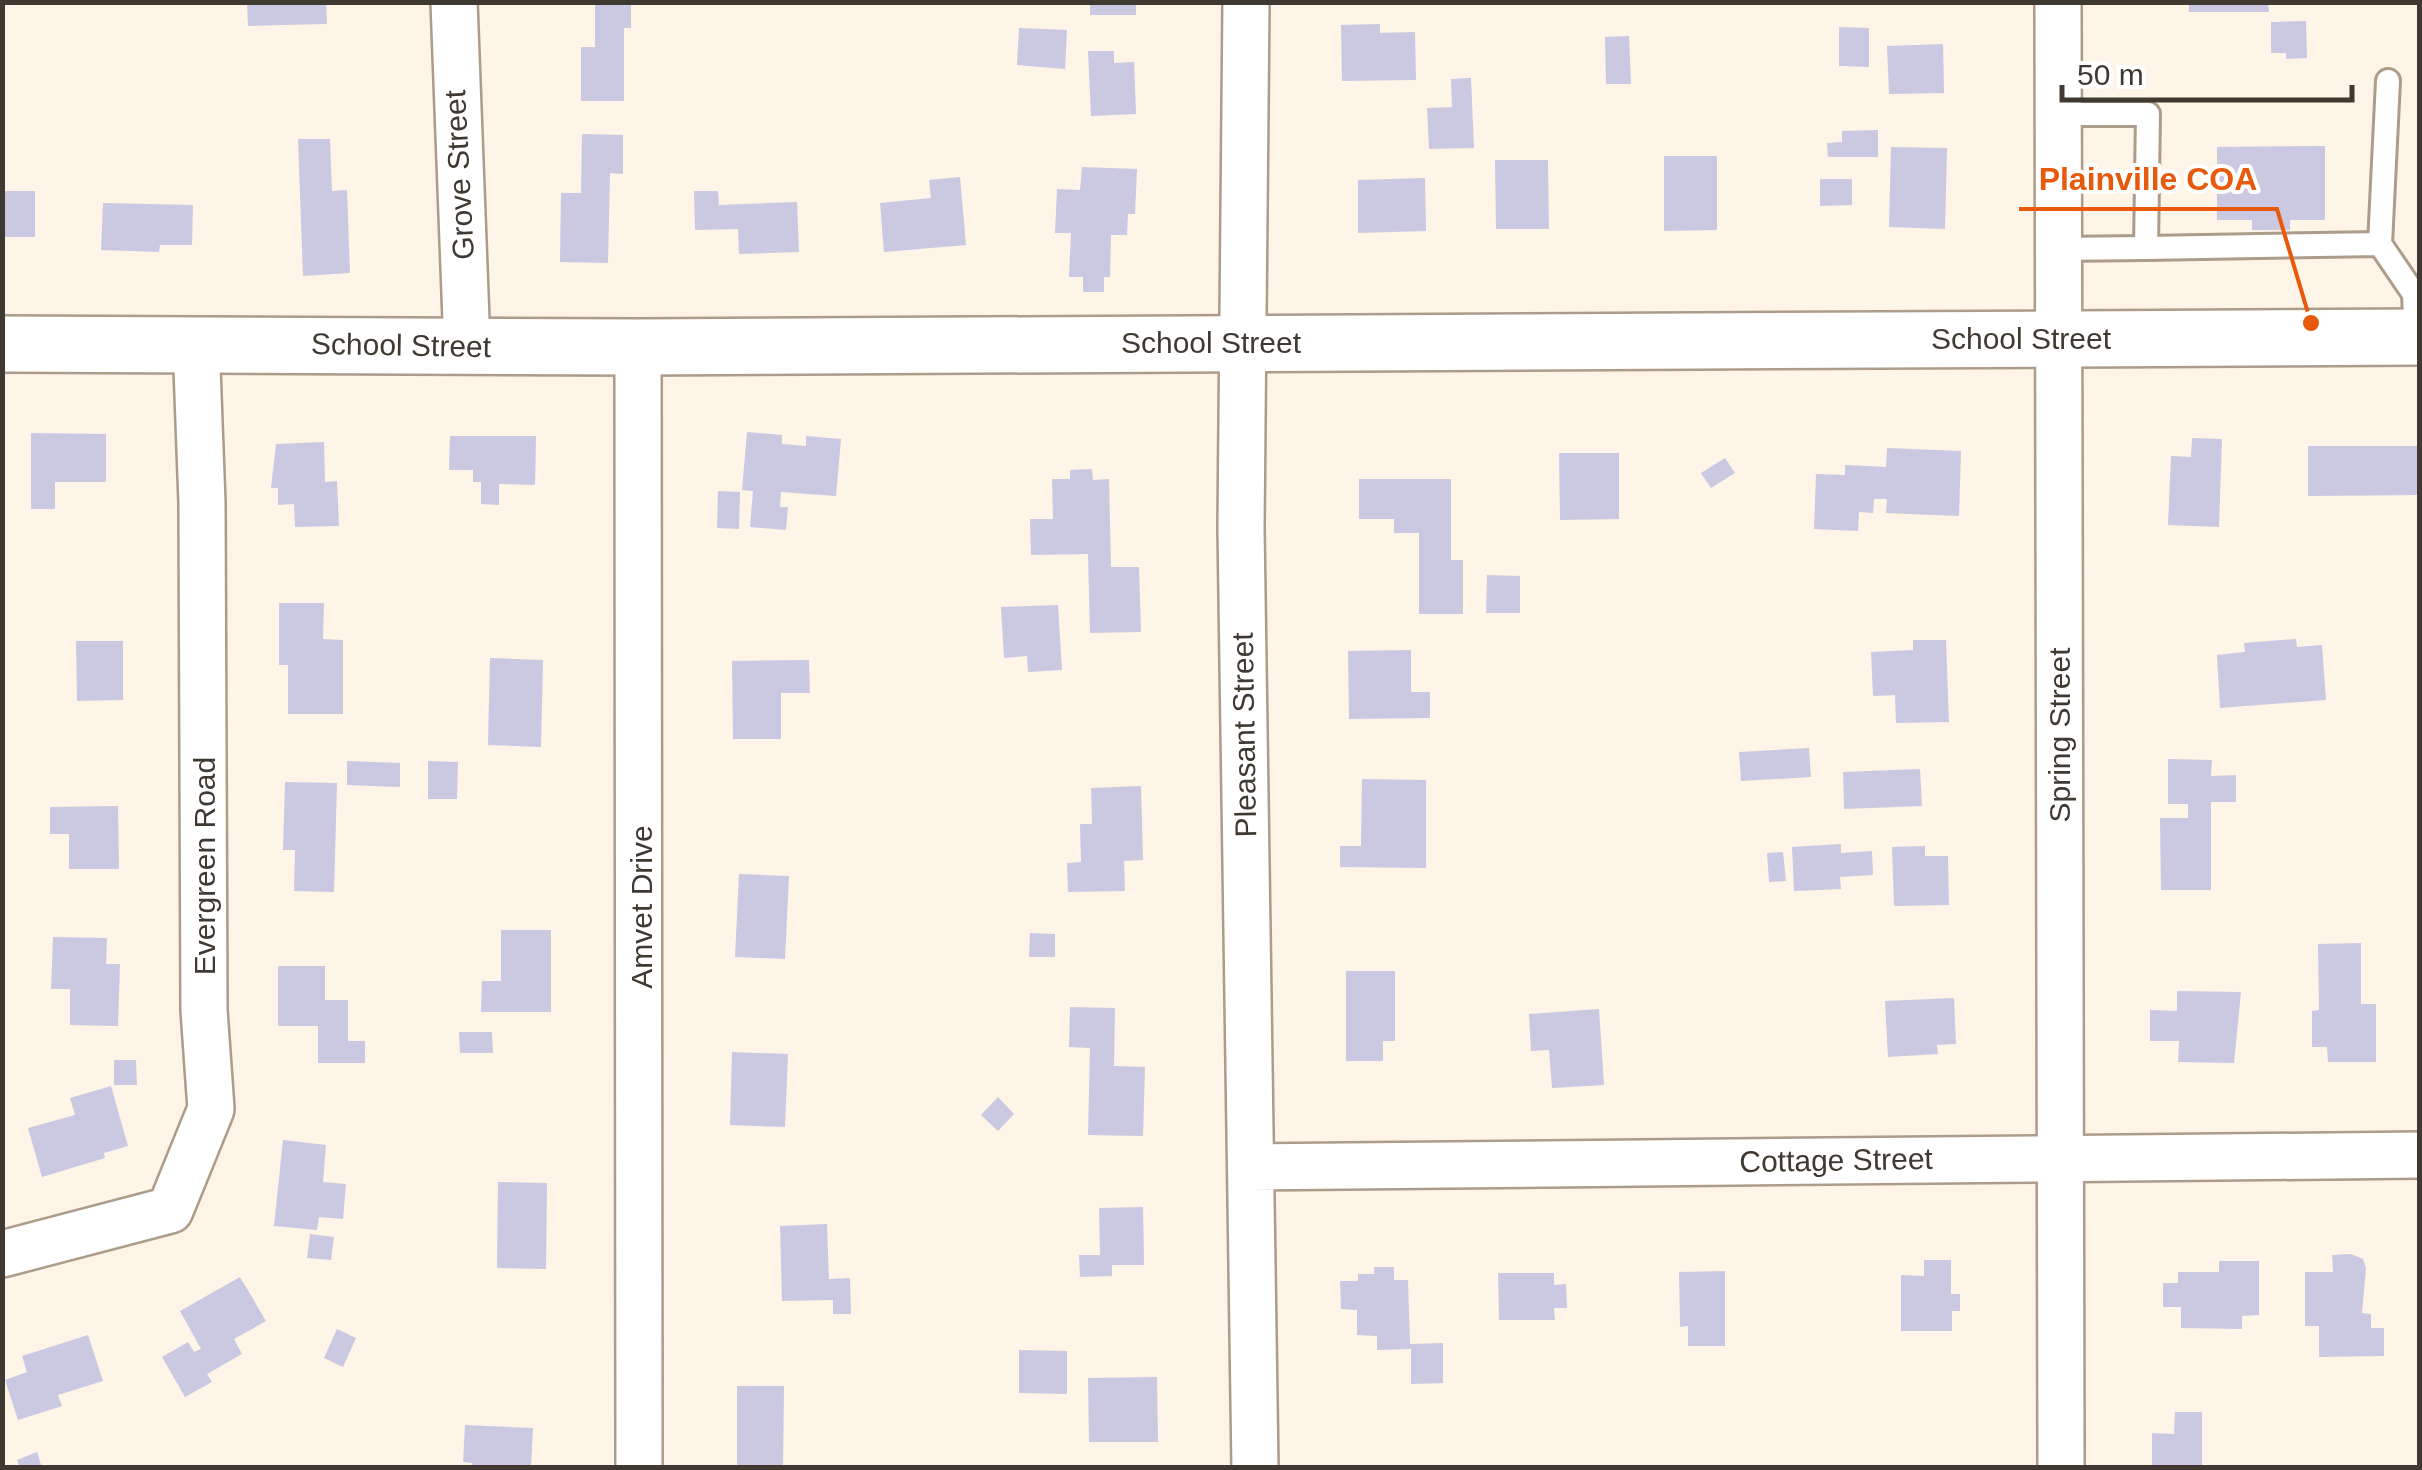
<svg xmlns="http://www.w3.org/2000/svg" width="2422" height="1470" viewBox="0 0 2422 1470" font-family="Arial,sans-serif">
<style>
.building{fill:#cbc8e1}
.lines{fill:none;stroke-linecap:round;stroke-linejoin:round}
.service-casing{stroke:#ac9c89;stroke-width:28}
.minor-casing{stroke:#ac9c89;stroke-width:50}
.tertiary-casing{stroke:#ac9c89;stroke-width:60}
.service{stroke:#fff;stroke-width:22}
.minor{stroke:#fff;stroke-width:45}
.tertiary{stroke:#fff;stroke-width:55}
.labels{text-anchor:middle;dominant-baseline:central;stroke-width:8;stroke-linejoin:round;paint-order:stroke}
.street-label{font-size:30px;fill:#403931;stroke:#fff}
.leader{fill:none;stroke:#e8590c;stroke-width:4}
.callout-dot{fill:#e8590c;stroke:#fff;stroke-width:4}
.callout-label{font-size:32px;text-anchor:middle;font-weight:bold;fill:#e8590c;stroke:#fff;stroke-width:8;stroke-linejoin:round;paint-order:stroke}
</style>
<rect width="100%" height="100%" fill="#fef4e7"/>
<path class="building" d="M247 2H326L327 24 248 26Z
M1090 2H1136V15H1090Z
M2189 2H2268L2269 12H2189Z
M595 5H631V28H624V101H581V47H595Z
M2306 21 2307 58 2286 59V53H2271V22Z
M1380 24V33L1415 32 1416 80 1342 81 1341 25Z
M1839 27 1869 28V67L1839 66Z
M1019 28 1067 30 1065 69 1017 65Z
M1629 36 1631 84H1606L1605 37Z
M1943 44 1944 93 1889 94 1887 46Z
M1088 51H1114V63L1134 62 1136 114 1091 116Z
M1471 78 1474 148 1429 149 1427 108 1452 107 1451 79Z
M1878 130V157H1828L1827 143 1842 142V131Z
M582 134 623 135V174L610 173 608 263 560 262 561 193H581Z
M298 139H330L332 191 347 190 350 273 303 276Z
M2325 146V220H2290V230H2252V220H2217V147Z
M1891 147 1947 148 1945 229 1889 227Z
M1664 156H1717V230L1664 231Z
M1495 160H1548L1549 229H1496Z
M1082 167 1137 169 1135 214H1128L1127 235H1111L1110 277H1104V292H1083V277H1069L1071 233H1055L1057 189 1080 190Z
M960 177 966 245 884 252 880 203 931 198 929 180Z
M1425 178 1426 231 1358 233V180Z
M1820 179H1852V205L1820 206Z
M2 191H35V237H2Z
M694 191H718L719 205 797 202 799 252 739 254 738 229 695 230Z
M103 203 193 205 192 245H160L159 252 101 250Z
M747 432 782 435V444L806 446V436L841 439 836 496 781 492 780 507H788L786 530 750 527 753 491 742 490Z
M31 433 106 434V482H55V509H31Z
M450 436H536L535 485 499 484V505L481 504V482H473V470H449Z
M2192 438 2222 439 2219 527 2168 525 2171 456 2191 457Z
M324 442 325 482 337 481 339 526 295 527 294 504 278 505V488H271L276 444Z
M2308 446H2420V495L2308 496Z
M1887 448 1961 451 1959 516 1886 513 1887 499H1874L1873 513 1859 512 1858 531 1814 529 1816 474 1845 475V465L1886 467Z
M1559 453H1619V519L1560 520Z
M1725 458 1735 473 1711 488 1701 473Z
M1092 469 1093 480 1109 479 1111 567H1139L1141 632 1090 633 1088 554 1031 555 1030 519H1053L1052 479H1070V470Z
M1359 479H1451V560H1463V614H1419V533H1394V519H1359Z
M718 491 740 492 739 529 717 528Z
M1487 575 1520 576V613H1486Z
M279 603H324L323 639 343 640V714H288V665H279Z
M1058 605 1062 670 1028 672 1027 656 1004 658 1001 607Z
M2296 639 2297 647 2322 645 2326 700 2220 708 2217 655 2245 652 2244 643Z
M1913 640H1946L1949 722 1896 723 1895 695 1873 696 1871 652 1913 650Z
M76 641H123V700L77 701Z
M1411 650V692H1430V718L1349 719 1348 651Z
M490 658 543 660 541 747 488 745Z
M809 660 810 693H781V739H733L732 661Z
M1809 748 1811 777 1741 781 1739 752Z
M2168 759 2212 760 2211 776 2236 775V802H2211V890H2161L2160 818H2188V804H2168Z
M347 761 400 763V787L347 785Z
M428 761 458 762 457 799H428Z
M1920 769 1922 806 1844 809 1843 772Z
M1362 779 1426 780V868L1340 867V846H1361Z
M285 782 337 783 334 892 294 891 295 850H283Z
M1141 786 1143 860 1124 861 1125 891 1068 892 1067 863 1081 862 1080 824H1092L1091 788Z
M118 806 119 869H69V834H50V807Z
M1841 844V853L1872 851 1873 875 1840 877 1841 889 1794 891 1792 847Z
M1925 846V856H1948L1949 905 1894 906 1892 847Z
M1783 852 1786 881 1769 882 1767 853Z
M739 874 789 876 785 959 735 957Z
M501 930H551V1012H481L482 981H501Z
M1030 933 1055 934V957H1029Z
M53 937 107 938 106 964H120L118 1026 70 1025V989H51Z
M2361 943V1004H2376V1062H2328L2327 1047H2312V1011L2319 1010 2318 944Z
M278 966H325V1000H348V1041H365V1063H318V1026H278Z
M1346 971H1395V1041H1383V1061H1346Z
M2177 991 2241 992 2234 1063 2178 1062 2179 1041H2150V1010L2177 1011Z
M1954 998 1956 1044 1937 1045 1938 1054 1888 1057 1885 1001Z
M1070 1007 1115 1008 1114 1066 1145 1067 1143 1136 1088 1135 1090 1048 1069 1047Z
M1599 1009 1604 1085 1552 1088 1549 1050 1531 1051 1529 1014Z
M459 1032H492L493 1053H460Z
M732 1052 788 1054 785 1127 730 1125Z
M114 1060H136L137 1085H114Z
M111 1086 128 1146 104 1153 105 1158 42 1177 28 1128 75 1115 70 1098Z
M998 1097 1014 1114 998 1131 981 1115Z
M283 1140 326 1145 323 1182 346 1184 343 1219 319 1217 317 1230 274 1226Z
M498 1182 547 1183 546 1269 497 1268Z
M1143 1207 1144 1265H1112V1276L1080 1277 1079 1255H1100L1099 1208Z
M827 1224 829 1279 850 1278 851 1314H833V1300L782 1301 780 1226Z
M310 1234 334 1237 331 1260 307 1258Z
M2351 1254 2363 1259 2366 1268 2362 1313 2371 1314V1328H2384V1356L2319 1357V1326H2305V1272H2333L2332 1255Z
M1924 1260H1951V1294H1960V1311H1952V1331H1901V1275L1924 1276Z
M2219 1261H2259V1315L2242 1316V1329L2181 1328V1307H2163V1283H2178V1272H2219Z
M1374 1267H1394V1280H1408L1410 1344 1443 1343V1383L1411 1384V1349L1377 1350V1336L1357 1335V1310L1341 1309 1340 1281H1358V1274H1374Z
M1725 1271V1346H1688V1326L1680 1327 1679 1272Z
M1498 1273H1554V1285L1566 1284 1567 1308H1554L1555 1320H1499Z
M240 1277 266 1321 234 1339 242 1354 207 1374 212 1382 185 1397 162 1357 188 1342 194 1352 201 1349 180 1311Z
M337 1329 356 1338 343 1367 324 1358Z
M88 1335 103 1381 58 1395 62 1406 18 1420 5 1380 27 1372 22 1356Z
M1019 1350 1067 1351V1394L1019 1393Z
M1157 1377 1158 1442H1089L1088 1378Z
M737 1386H784L783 1468H737Z
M2175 1412H2202V1468H2152V1433L2174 1434Z
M465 1425 533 1428 531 1468H472V1463L463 1462Z
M37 1452 42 1468H20L17 1460Z"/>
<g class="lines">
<defs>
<path id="service" d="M2388 81 2380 244 2414 294 2416 337
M2146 248 2380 244
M2057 249 2146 248 2148 114H2057"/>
<path id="minor" d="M454 2 467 347
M1246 2 1241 528 1255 1468
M2058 2 2061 1468
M638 347 639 1468
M1252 1167 2420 1155
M2 1254 170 1210 211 1109 204 1010 202 503 196 341"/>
<path id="tertiary" d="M2 344 638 347 2420 337"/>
</defs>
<use href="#service" class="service-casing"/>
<use href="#minor" class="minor-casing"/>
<use href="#tertiary" class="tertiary-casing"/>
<use href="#service" class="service"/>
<use href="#minor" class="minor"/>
<use href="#tertiary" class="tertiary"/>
</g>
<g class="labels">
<g class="street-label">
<text transform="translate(459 175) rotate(-93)">Grove Street</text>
<text x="2021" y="338">School Street</text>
<text x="1211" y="342">School Street</text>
<text transform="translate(401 345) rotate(1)">School Street</text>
<text transform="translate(1244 735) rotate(-91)">Pleasant Street</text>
<text transform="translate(2059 735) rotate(-90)">Spring Street</text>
<text transform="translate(204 866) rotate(-90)">Evergreen Road</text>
<text transform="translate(641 907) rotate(-90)">Amvet Drive</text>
<text transform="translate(1836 1160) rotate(-1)">Cottage Street</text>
</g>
</g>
<path class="leader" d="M2311 323L2277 209H2019"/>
<circle class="callout-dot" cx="2311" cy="323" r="10"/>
<g class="callout-label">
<text x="2148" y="190">Plainville COA</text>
</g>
<rect width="2422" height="1470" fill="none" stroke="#403931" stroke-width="10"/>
<path d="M2062 85v15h290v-15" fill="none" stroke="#403931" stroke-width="5"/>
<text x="2077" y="85" font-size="30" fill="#403931" stroke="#ffffff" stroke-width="8" paint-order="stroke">50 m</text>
</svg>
